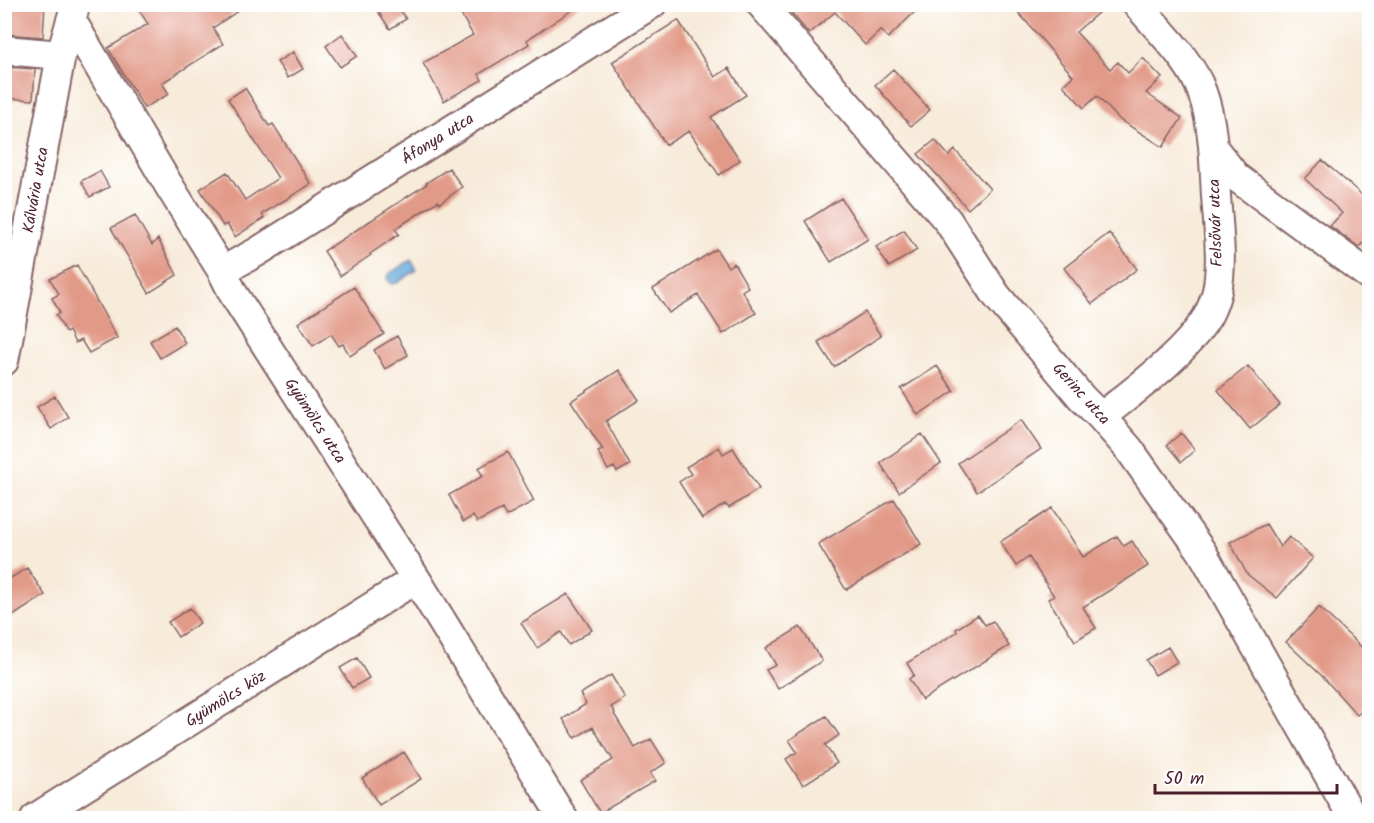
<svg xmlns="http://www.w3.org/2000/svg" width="1374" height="823" viewBox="0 0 1374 823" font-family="Kalam,sans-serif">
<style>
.water{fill:#63a7d8;stroke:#566382;stroke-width:1.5}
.building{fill:#e29a88}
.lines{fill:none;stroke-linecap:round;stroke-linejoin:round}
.street-casing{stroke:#876668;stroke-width:32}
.street{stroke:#fff;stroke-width:28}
.labels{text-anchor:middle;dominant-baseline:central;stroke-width:6;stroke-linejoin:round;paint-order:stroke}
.street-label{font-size:16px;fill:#4a1f2b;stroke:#fff}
</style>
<rect width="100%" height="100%" fill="#fff"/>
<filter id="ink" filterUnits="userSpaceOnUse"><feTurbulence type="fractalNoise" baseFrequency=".0167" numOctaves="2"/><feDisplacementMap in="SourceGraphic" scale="12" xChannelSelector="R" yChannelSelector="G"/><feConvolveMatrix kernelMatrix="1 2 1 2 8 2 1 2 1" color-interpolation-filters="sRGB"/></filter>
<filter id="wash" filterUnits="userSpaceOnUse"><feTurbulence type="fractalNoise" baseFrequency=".008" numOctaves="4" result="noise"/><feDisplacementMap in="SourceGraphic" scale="24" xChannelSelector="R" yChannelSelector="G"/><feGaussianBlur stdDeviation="1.35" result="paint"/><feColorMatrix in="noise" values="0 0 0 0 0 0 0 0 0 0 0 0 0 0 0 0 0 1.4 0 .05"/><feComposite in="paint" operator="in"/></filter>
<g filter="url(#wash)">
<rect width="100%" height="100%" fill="#f7ebd9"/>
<path class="water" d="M411 260 417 270 397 283 391 284 387 279 390 273Z"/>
<g id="blocks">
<path class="building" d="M4 4H45L43 37 4 34Z
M135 4H248L213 28 223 44 162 83 169 94 144 108 108 48 148 24Z
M373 4H396L406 19 390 29Z
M473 4H581L527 40 529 44 479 74 482 80 444 101 423 63 473 35 460 13Z
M784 4H923L888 38 881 30 865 45 835 12 809 34Z
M1011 4H1108L1076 32 1110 69 1118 62 1128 73 1143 58 1162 78 1146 93 1182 118 1163 147 1120 120 1097 96 1084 108 1063 85 1073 76Z
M678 20 715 77 729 68 746 95 711 117 740 160 719 175 689 131 666 145 612 62Z
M342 34 357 56 340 67 326 46Z
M293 52 303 69 288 78 277 62Z
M4 67 35 69 33 100 4 98Z
M893 69 930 110 911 126 875 85Z
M245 88 269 126 273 124 311 184 262 214 264 218 235 237 227 224 223 226 200 189 227 172 245 200 278 178 228 99Z
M935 140 949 156 955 150 990 189 968 209 918 154Z
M1322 160 1370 202V236L1359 247 1330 226 1342 213 1305 179Z
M449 168 462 187 440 203 438 201 395 229 399 234 370 254 371 255 340 276 324 251 427 184 426 183Z
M100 171 109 187 90 197 81 181Z
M841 198 868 239 831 262 805 221Z
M135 215 152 245 158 239 177 275 149 293 111 228Z
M904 230 917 250 889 267 876 247Z
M1109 233 1137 269 1092 304 1064 268Z
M716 249 728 267 734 263 748 287 742 291 756 313 723 334 698 295 669 313 653 289Z
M77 265 117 338 89 353 81 340 75 343 69 331 66 333 56 315 60 313 52 298 59 294 50 279Z
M354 287 384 334 350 356 343 344 339 346 331 334 313 346 298 323Z
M865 312 881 336 834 367 818 342Z
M175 326 185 343 160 358 150 341Z
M397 336 408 355 385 369 374 350Z
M937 366 954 391 918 415 901 389Z
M1248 366 1280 405 1250 429 1218 390Z
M619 370 639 400 606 421 630 465 617 472 614 467 608 470 598 452 603 450 571 401Z
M55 396 68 417 51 429 37 407Z
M1021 420 1041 449 977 492 958 463Z
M1181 433 1195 450 1181 462 1167 445Z
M922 434 941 463 899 492 880 463Z
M719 447 723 454 733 448 759 489 729 508 725 504 702 519 679 482 691 474 686 467Z
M508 452 534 501 506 516 502 509 477 522 473 516 463 522 449 495 483 476 478 468Z
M894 499 921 544 846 590 818 544Z
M1052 508 1083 557 1117 536 1124 546 1132 541 1148 566 1083 607 1096 628 1075 641 1048 599 1054 596 1029 557 1016 566 1000 542Z
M1266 524 1280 547 1289 537 1313 558 1277 598 1247 574 1230 542Z
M27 568 45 595 13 616 4 602V582Z
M568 594 592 630 569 645 561 632 537 648 521 623Z
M1319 607 1370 655V704L1357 715 1323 677 1286 642Z
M190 608 200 623 178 637 168 622Z
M978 615 985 625 993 621 1009 646 922 700 909 679 914 675 907 663 957 632 956 629Z
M800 627 822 661 778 689 766 670 776 665 766 648Z
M1168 647 1177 662 1155 675 1146 660Z
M357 658 369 678 352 688 340 668Z
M611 675 625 698 611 707 615 713 614 714 635 748 651 739 666 763 650 773 655 781 600 813 580 780 613 760 593 727 575 738 563 719 586 704 580 694Z
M826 716 839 735 825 745 837 763 803 785 786 759 797 752 789 740Z
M404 752 421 779 379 805 362 778Z"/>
</g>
</g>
<g filter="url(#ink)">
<use href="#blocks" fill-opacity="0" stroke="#876668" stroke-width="1.5"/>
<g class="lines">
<defs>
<path id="street" d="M761 4 948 221 996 295 1082 398 1101 417 1129 449 1202 552 1353 818
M72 21 168 184 222 271 234 295 416 579 563 818
M4 50 61 55
M1214 149 1236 177 1370 276
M222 271 257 252 652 4
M4 361 61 55 74 10
M1101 417C1136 389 1184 355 1207 317 1211 310 1215 299 1217 291 1223 263 1218 225 1216 196 1214 161 1214 125 1202 92 1191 60 1158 30 1137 4
M35 818 416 579"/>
</defs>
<use href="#street" class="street-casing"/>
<use href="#street" class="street"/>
</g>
</g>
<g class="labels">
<g class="street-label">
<text transform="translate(438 139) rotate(-32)">Áfonya utca</text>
<text transform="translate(36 190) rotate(-80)">Kálvária utca</text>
<text transform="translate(1216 223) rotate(-92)">Felsővár utca</text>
<text transform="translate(1081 394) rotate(48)">Gerinc utca</text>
<text transform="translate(315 421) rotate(57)">Gyümölcs utca</text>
<text transform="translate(226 699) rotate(-32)">Gyümölcs köz</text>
</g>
</g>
<rect width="1374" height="823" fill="none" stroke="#fff" stroke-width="24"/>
<path d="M1155 784v9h182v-9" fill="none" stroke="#4a1f2b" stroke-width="3"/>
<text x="1164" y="784" font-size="18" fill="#4a1f2b" stroke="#ffffff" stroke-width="4.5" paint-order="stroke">50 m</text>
</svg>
